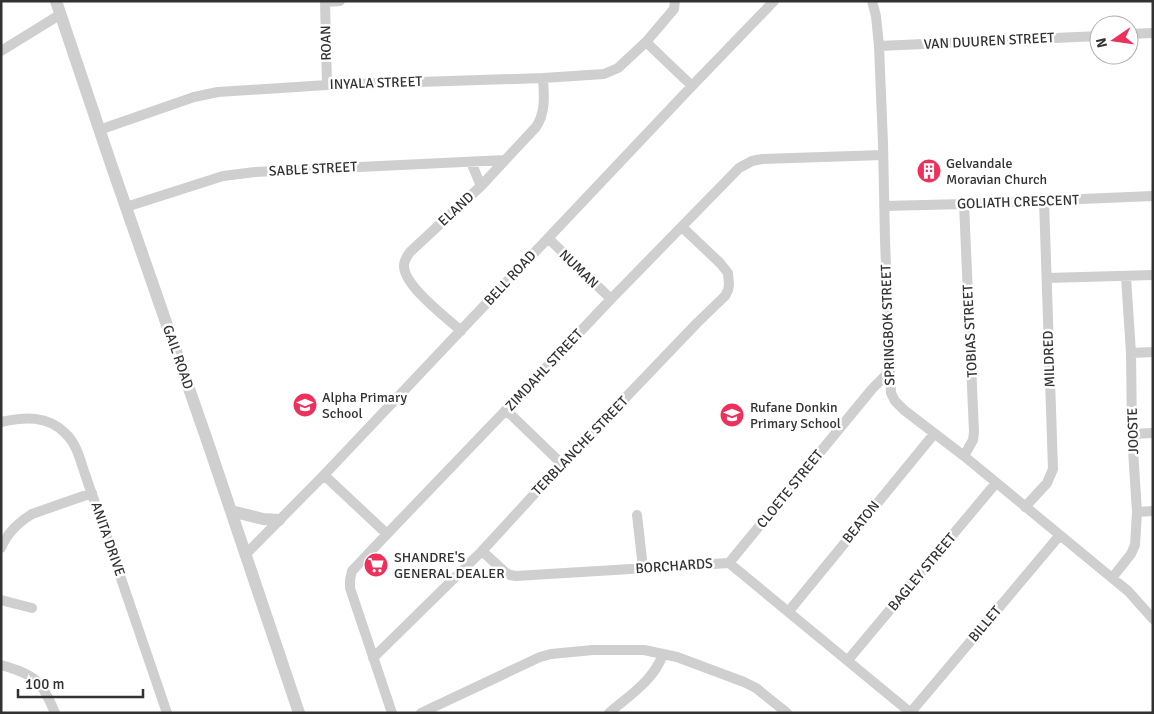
<svg xmlns="http://www.w3.org/2000/svg" width="1154" height="714" viewBox="0 0 1154 714" font-family="Signika,sans-serif">
<style>
.lines{fill:none;stroke-linecap:round;stroke-linejoin:round}
.minor{stroke:#cfcfcf;stroke-width:10}
.tertiary{stroke:#cfcfcf;stroke-width:12}
.labels{text-anchor:middle;dominant-baseline:central;stroke-width:5;stroke-linejoin:round;paint-order:stroke}
.street-label{font-size:14px;fill:#323232;stroke:#fff}
.poi-label{font-size:14px;fill:#323232;stroke:#fff;text-anchor:start}
</style>
<rect width="100%" height="100%" fill="#fff"/>
<g class="lines">
<path class="minor" d="M325 1 327 85
M872 1 876 16 879 46 883 143 885 240 891 393 895 401 904 410 964 456 1112 578 1128 591 1153 619
M325 2 340 1
M1129 34 1153 33
M646 42 692 86
M879 46 1099 36
M1 51 61 14
M99 130 194 97 218 92 327 85 543 78 604 74 618 68 646 42 674 9 675 1
M471 162 481 186
M884 206 964 204 1153 196
M126 207 223 176 255 172 505 160
M548 238 611 299
M1047 278 1153 275
M461 331C446 317 404 286 404 266 404 261 407 256 410 252L481 186 536 127C546 112 544 95 543 78
M1131 353 1153 352
M506 410 562 464
M1 422C25 417 47 415 65 433 77 444 80 460 85 474 90 489 95 503 100 517 122 583 145 648 167 713
M1132 434 1153 433
M964 456 973 440 974 432 964 204
M324 475 387 534
M1025 507 1047 483 1053 469 1044 200
M1137 512 1153 511
M637 515 643 568
M1 548C7 533 19 522 32 514L92 493
M482 551 505 572 510 575 516 576 729 563 911 713
M245 555 324 475 692 86 774 1
M729 563 872 389 890 371
M1112 578 1131 554 1135 545 1137 512 1132 434 1131 353 1126 277
M1 600 32 608
M789 611 934 434
M373 658 482 551 562 464 697 323 725 296 728 290 729 285 728 273 720 263 682 227
M848 660 996 483
M1 665C35 674 42 681 55 713
M911 712 1060 535
M392 713 350 588V580L352 571 387 534 506 410 611 299 739 168 752 161 762 159 883 155
M421 713 540 657 551 654 593 650H644L663 654 677 657 744 682 756 688 787 713
M609 713C630 695 654 680 663 654"/>
<path class="tertiary" d="M56 1 111 164 209 446 299 713
M231 511 263 519 279 520"/>
</g>
<defs>
<symbol id="building-disc" viewBox="-11 -11 22 22"><circle r="9.5" fill="#ed305c" stroke="#fff"/><path d="M-4-6H4V6H1V3H-1V6H-4ZM-2.5-4.3h1.7v1.8h-1.7ZM.8-4.3h1.7v1.8H.8ZM-2.5-1h1.7V.8h-1.7ZM.8-1h1.7V.8H.8Z" fill="#fff"/></symbol>
<symbol id="school-disc" viewBox="-11 -11 22 22"><circle r="9.5" fill="#ed305c" stroke="#fff"/><path d="M0-5L7-2L0 1L-7-2ZM-4 1L0 2.5L4 1V4Q0 6-4 4Z" fill="#fff"/></symbol>
<symbol id="supermarket-disc" viewBox="-11 -11 22 22"><circle r="9.5" fill="#ed305c" stroke="#fff"/><path d="M-6-5.5h2.5l.6 2H6L4.5 2H-2.5L-4.4-4H-6ZM-1.5 3.2a1.3 1.3 0 1 0 .1 0ZM3 3.2a1.3 1.3 0 1 0 .1 0Z" fill="#fff"/></symbol>
</defs>
<g fill-rule="evenodd">
<use href="#building-disc" x="915" y="157" width="28" height="28"/>
<use href="#school-disc" x="291" y="391" width="28" height="28"/>
<use href="#school-disc" x="718" y="401" width="28" height="28"/>
<use href="#supermarket-disc" x="362" y="551" width="28" height="28"/>
</g>
<g class="labels">
<g class="street-label">
<text transform="translate(989 41) rotate(-3)">VAN DUUREN STREET</text>
<text transform="translate(326 43) rotate(-91)">ROAN</text>
<text transform="translate(376 83) rotate(-2)">INYALA STREET</text>
<text transform="translate(313 169) rotate(-3)">SABLE STREET</text>
<text transform="translate(1018 202) rotate(-2)">GOLIATH CRESCENT</text>
<text transform="translate(456 209) rotate(-43)">ELAND</text>
<text transform="translate(579 269) rotate(44)">NUMAN</text>
<text transform="translate(510 278) rotate(-47)">BELL ROAD</text>
<text transform="translate(888 325) rotate(-92)">SPRINGBOK STREET</text>
<text transform="translate(970 331) rotate(-93)">TOBIAS STREET</text>
<text transform="translate(178 357) rotate(71)">GAIL ROAD</text>
<text transform="translate(1049 359) rotate(-92)">MILDRED</text>
<text transform="translate(544 370) rotate(-47)">ZIMDAHL STREET</text>
<text transform="translate(1133 431) rotate(-92)">JOOSTE</text>
<text transform="translate(580 446) rotate(-46)">TERBLANCHE STREET</text>
<text transform="translate(790 489) rotate(-51)">CLOETE STREET</text>
<text transform="translate(861 522) rotate(-51)">BEATON</text>
<text transform="translate(108 539) rotate(71)">ANITA DRIVE</text>
<text transform="translate(674 566) rotate(-4)">BORCHARDS</text>
<text transform="translate(922 572) rotate(-50)">BAGLEY STREET</text>
<text transform="translate(985 624) rotate(-50)">BILLET</text>
</g>
<g class="poi-label">
<text x="946" y="163">Gelvandale<tspan x="946" dy="16">Moravian Church</tspan></text>
<text x="322" y="397">Alpha Primary<tspan x="322" dy="16">School</tspan></text>
<text x="750" y="407">Rufane Donkin<tspan x="750" dy="16">Primary School</tspan></text>
<text x="394" y="557">SHANDRE'S<tspan x="394" dy="16">GENERAL DEALER</tspan></text>
</g>
</g>
<rect width="1154" height="714" fill="none" stroke="#323232" stroke-width="5"/>
<g transform="translate(1114 40) rotate(257)"><circle r="24" fill="#ffffff" stroke="#adadad"/>
<path d="M0-4L9 19L0 12L-9 19Z" fill="#ed305c"/>
<text y="-8" font-size="14" font-weight="bold" text-anchor="middle" fill="#323232">N</text>
</g>
<path d="M18 689v8h125v-8" fill="none" stroke="#323232" stroke-width="2.5"/>
<text x="25" y="689" font-size="15" fill="#323232" stroke="#ffffff" stroke-width="4" paint-order="stroke">100 m</text>
</svg>
